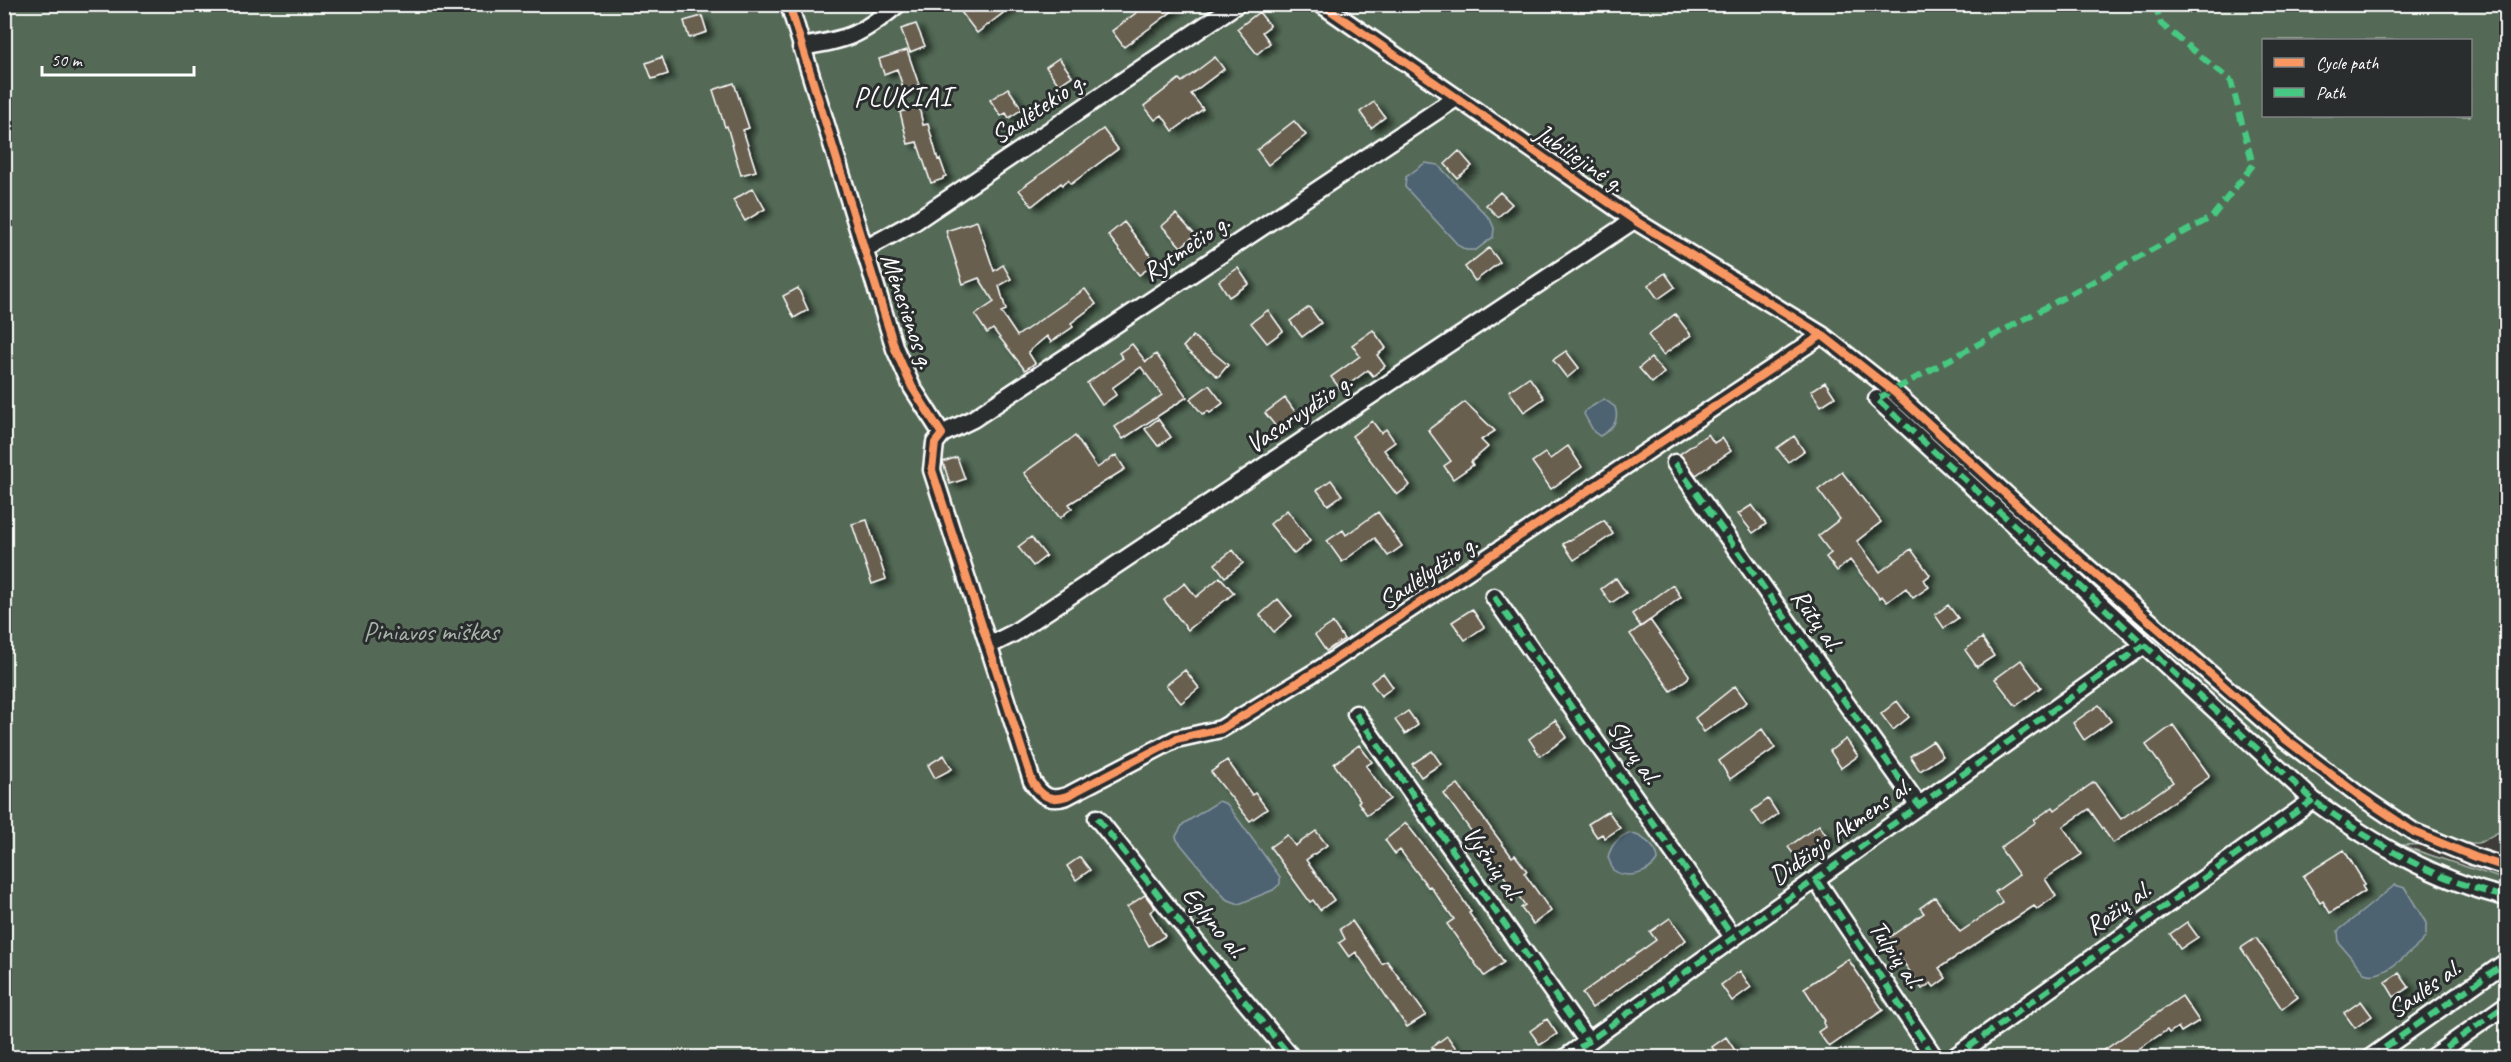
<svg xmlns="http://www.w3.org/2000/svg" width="2511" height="1062" viewBox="0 0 2511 1062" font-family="Caveat,sans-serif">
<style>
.green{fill:#546b57;stroke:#aab5ab;stroke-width:1.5;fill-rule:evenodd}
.water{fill:#4e6372;stroke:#95a1aa;stroke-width:1.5}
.building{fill:#695e50;stroke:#fff;stroke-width:1.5;filter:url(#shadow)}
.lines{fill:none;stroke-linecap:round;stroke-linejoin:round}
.minor-casing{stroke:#fff;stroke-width:21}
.minor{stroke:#2a2d2e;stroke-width:16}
.quiet{stroke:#46c982;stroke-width:6;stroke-dasharray:12 6;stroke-linecap:butt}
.cycleway-casing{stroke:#2a2d2e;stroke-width:11}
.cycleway{stroke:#f99763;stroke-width:8}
.labels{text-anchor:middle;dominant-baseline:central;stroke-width:6;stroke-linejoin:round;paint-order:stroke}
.street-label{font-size:26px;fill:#fff;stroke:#2a2d2e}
.park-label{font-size:26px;fill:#aab5ab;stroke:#2a2d2e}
.quarter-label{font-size:28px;letter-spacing:1.5px;fill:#fff;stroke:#2a2d2e}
</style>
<defs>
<filter id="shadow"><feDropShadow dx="6" dy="4" stdDeviation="3" flood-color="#0009"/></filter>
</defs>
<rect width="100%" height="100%" fill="#3d3c38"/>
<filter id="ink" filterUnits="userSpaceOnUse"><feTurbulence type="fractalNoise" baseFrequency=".0167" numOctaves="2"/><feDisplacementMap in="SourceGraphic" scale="12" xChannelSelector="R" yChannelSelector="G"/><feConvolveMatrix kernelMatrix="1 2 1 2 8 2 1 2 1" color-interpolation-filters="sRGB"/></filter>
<g filter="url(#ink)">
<path class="green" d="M5 5H2506V828L2479 843 2400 845 2506 880V1057L5 1058ZM2264 40H2470V116H2264Z"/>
<path class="water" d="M1425 163 1438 165 1490 219 1494 228 1493 237 1476 250H1466L1459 246 1405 187 1406 177Z
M1604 399 1615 407C1620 421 1612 429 1600 436L1594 432 1584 414 1586 410Z
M1219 801 1227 804 1280 877V884L1273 890 1239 904 1226 899 1177 840 1176 836 1183 824Z
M1629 833C1641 835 1657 846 1658 859 1649 874 1628 880 1613 870L1608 857C1611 846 1618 837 1629 833Z
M2395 885 2405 888 2426 923V935L2422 942C2408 953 2383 981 2364 973L2339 943 2338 931Z"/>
<path class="building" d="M955 4H1015L977 33Z
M1148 4H1182L1124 47 1112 31Z
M1259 12 1270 26 1262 32 1270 43 1257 54 1237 29Z
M702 16 707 32 689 38 684 21Z
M916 24 925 46 910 52 901 29Z
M907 50 920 88 905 93 897 69 884 74 879 59Z
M662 57 668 74 652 79 646 63Z
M1215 57 1224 69 1191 94 1203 109 1173 131 1162 115 1155 120 1144 106 1179 79 1182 82Z
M1059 58 1072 76 1059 85 1046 67Z
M734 83 749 128 743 130 756 171 741 175 727 126 725 127 713 90Z
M1008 88 1022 109 1009 118 1006 113 1001 116 990 100Z
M1374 102 1385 117 1371 128 1360 112Z
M919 107 923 125 928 124 938 160 940 159 946 176 943 177V179L931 183 917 142 908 144 900 112Z
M1294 121 1306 135 1268 165 1257 150Z
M1103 129 1118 149 1071 184 1068 180 1062 185 1061 183 1032 206 1019 190Z
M1459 151 1472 166 1457 178 1445 164Z
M753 188 765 209 745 221 733 200Z
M1500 192 1512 204 1498 217 1486 205Z
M1176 214 1195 235 1181 247 1162 226Z
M977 221 994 271 1003 265 1011 279 999 286 1006 310 1001 312 1017 336 1085 289 1096 304 1071 323 1073 327 1051 342 1047 336 1028 352 1035 363 1025 370 993 329 987 333 975 315 994 302 979 278 963 284 946 231Z
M1124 222 1156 263 1139 275 1108 235Z
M1489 248 1500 262 1475 281 1465 267Z
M1238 268 1249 284 1229 297 1219 281Z
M1665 273 1675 287 1658 299 1648 285Z
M798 288 808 310 794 318 783 296Z
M1309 307 1321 323 1302 337 1290 321Z
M1268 310 1283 331 1267 343 1251 323Z
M1675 314 1691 335 1663 355 1648 335Z
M1373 330 1386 348 1377 355 1385 366 1373 376 1368 370 1341 390 1331 377 1360 356 1352 345Z
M1193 336 1228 365 1218 377 1183 347Z
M1132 344 1146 362 1156 354 1187 397 1123 439 1115 427 1162 395 1141 367 1112 388 1116 395 1102 405 1087 383 1123 358 1119 353Z
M1566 351 1579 368 1567 378 1553 360Z
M1651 358 1664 373 1652 383 1639 368Z
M1529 377 1544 398 1524 412 1509 391Z
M1825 382 1835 397 1821 406 1811 391Z
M1209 385 1223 403 1210 413 1208 411 1203 415 1190 399Z
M1285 398 1299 417 1280 432 1265 413Z
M1465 402 1495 431 1481 440 1488 447 1471 462 1473 465 1453 479 1444 466 1451 461 1428 430Z
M1158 419 1171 437 1158 446 1145 429Z
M1372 421 1381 433 1386 429 1395 442 1384 450 1410 485 1397 495 1352 436Z
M1708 434 1714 443 1722 438 1731 451 1696 475 1680 454Z
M1075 436 1097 468 1116 455 1125 469 1069 504 1072 508 1060 518 1024 473Z
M1794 436 1804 451 1788 462 1777 448Z
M1568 446 1582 467 1551 489 1532 462 1545 453 1550 459Z
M957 457 965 479 950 484 943 462Z
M1842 472 1881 522 1857 541 1880 572 1911 549 1930 575 1924 580 1929 587 1913 598 1906 588 1887 602 1882 596 1880 598 1850 560 1837 571 1826 557 1831 553 1818 536 1840 519 1818 490Z
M1331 480 1342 495 1328 505 1317 490Z
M1752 505 1766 524 1753 533 1738 514Z
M1287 510 1310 541 1294 554 1270 524Z
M1378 512 1402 546 1388 556 1375 538 1342 562 1327 541 1343 530 1346 535Z
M867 520 886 579 872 584 852 524Z
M1604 520 1613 534 1574 560 1563 544Z
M1031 537 1046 556 1033 566 1018 547Z
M1233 550 1243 563 1225 577 1215 564Z
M1220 577 1234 593 1188 630 1164 600 1185 583 1196 597Z
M1616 578 1626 593 1611 603 1601 589Z
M1673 585 1681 597 1641 627 1632 614Z
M1278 599 1292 616 1274 632 1260 615Z
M1948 605 1958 618 1944 628 1935 615Z
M1472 609 1484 627 1465 640 1452 622Z
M1650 620 1689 675 1688 678 1671 691 1630 634Z
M1333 623 1344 639 1326 651 1315 635Z
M1982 638 1994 656 1977 667 1965 650Z
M2021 660 2041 687 2016 706 1995 679Z
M1185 670 1199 688 1181 703 1166 685Z
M1383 673 1393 687 1381 696 1371 682Z
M1735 686 1747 702 1704 732 1695 718Z
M1897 701 1909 717 1893 730 1881 714Z
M2099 705 2111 721 2084 740 2073 723Z
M1408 711 1418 725 1405 734 1395 720Z
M1555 720 1567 737 1540 756 1529 739Z
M2173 725 2209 775 2208 778 2113 843 2089 809 2063 827 2082 854 2045 879 2056 896 2037 909 2034 906 1939 968 1946 978 1934 987 1931 983 1922 989 1887 939 1924 913 1920 908 1935 897 1960 932 2003 903 1995 892 2019 875 2000 848 2036 822 2034 820 2053 807 2055 810 2094 782 2121 819 2173 782 2146 745Z
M1762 729 1775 748 1730 779 1719 761Z
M1846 739 1858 756 1841 768 1830 751Z
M1933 741 1943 756 1920 771 1910 756Z
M1359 745 1372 762 1366 766 1390 799 1367 815 1358 802 1360 801 1334 764Z
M1432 751 1441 764 1421 777 1412 764Z
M944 755 952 769 935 778 928 765Z
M1227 760 1252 795 1255 793 1267 809 1250 821 1211 772Z
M1458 784 1512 857 1515 855 1527 871 1524 873 1551 911 1533 924 1521 908 1525 905 1444 794Z
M1768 799 1778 814 1762 826 1752 811Z
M1608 811 1620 828 1605 838 1602 834 1597 837 1588 824Z
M1406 823 1447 876 1471 912 1469 913 1504 962 1484 976 1447 924 1454 919 1430 886 1428 887 1400 850 1395 854 1385 840Z
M1819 825 1829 839 1798 860 1788 847Z
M1316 831 1327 845 1306 860 1334 900 1320 910 1313 900 1310 902 1270 847 1287 835 1295 846Z
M2344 850 2365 884 2362 886 2365 891 2330 913 2323 901 2320 903 2303 876Z
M1080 857 1090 870 1076 880 1067 866Z
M1145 895 1155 908 1150 912 1165 936 1149 946 1127 907Z
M1670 918 1686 940 1592 1008 1582 993 1656 940 1650 932Z
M1352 921 1382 964 1387 961 1426 1015 1407 1027 1356 952 1349 957 1339 943 1345 939 1340 929Z
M2187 922 2198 937 2180 949 2170 934Z
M2256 938 2298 997 2282 1009 2241 948Z
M1848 959 1883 1010 1829 1047 1818 1032 1825 1027 1823 1023 1825 1021 1804 988Z
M1740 971 1751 987 1732 1001 1721 985Z
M2399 973 2409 987 2394 997 2385 982Z
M2182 996 2199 1021 2181 1032 2178 1027 2169 1033 2167 1030 2125 1058H2093Z
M2361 1001 2372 1016 2355 1028 2344 1013Z
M1547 1019 1557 1034 1540 1045 1530 1031Z
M1447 1036 1458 1051 1449 1058H1439L1432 1047Z
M1726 1037 1740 1058H1719L1712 1047Z"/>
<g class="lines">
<defs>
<path id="minor" d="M789 4 895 349 912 387 942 434 935 443 932 470 1032 781C1041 796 1050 802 1067 796L1176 739 1221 729 1323 667 1822 335
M1321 4 1634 220 1822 335 1893 391 2046 531 2285 739 2360 796 2414 832 2475 857 2506 867
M801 47C849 39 860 36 898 4
M865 249 914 222 1237 4
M1877 399 2313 800C2371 842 2436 881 2506 897
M942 434 973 419 1456 98
M1675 463 1919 806
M1494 597 1733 937
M990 645 1014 633 1634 220
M1356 714 1588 1042
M1097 818 1203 951 1292 1058
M1816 880 1935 1058
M1565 1058 2144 645
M1953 1058 2313 800
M2370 1058 2506 962
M2431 1058 2506 1005"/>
</defs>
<use href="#minor" class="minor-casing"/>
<use href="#minor" class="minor"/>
<path class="quiet" d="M2155 4 2161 24 2231 81 2253 165 2212 217 1877 399 2313 800C2371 842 2436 881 2506 897
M1675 463 1919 806
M1494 597 1733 937
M1356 714 1588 1042
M1097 818 1203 951 1292 1058
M1816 880 1935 1058
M1565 1058 2144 645
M1953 1058 2313 800
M2370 1058 2506 962
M2431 1058 2506 1005"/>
<defs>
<path id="cycleway" d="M789 4 895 349 912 387 942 434 935 443 932 470 1032 781C1041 796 1050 802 1067 796L1176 739 1221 729 1323 667 1822 335
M1321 4 1634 220 1822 335 1893 391 2046 531 2285 739 2360 796 2414 832 2475 857 2506 867"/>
</defs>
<use href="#cycleway" class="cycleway-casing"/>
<use href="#cycleway" class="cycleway"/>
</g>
</g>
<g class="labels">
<g class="street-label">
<text transform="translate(1038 108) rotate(-34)">Saulėtekio g.</text>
<text transform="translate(1580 158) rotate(34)">Jubiliejinė g.</text>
<text transform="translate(1186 247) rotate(-34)">Rytmečio g.</text>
<text transform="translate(908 311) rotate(71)">Mėnesienos g.</text>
<text transform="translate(1299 413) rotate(-34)">Vasarvydžio g.</text>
<text transform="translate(1428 572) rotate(-34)">Saulėlydžio g.</text>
<text transform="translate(1817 620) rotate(55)">Rūtų al.</text>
<text transform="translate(1634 752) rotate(55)">Slyvų al.</text>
<text transform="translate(1840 831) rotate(-35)">Didžiojo Akmens al.</text>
<text transform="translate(1493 863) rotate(55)">Vyšnių al.</text>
<text transform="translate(2118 908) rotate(-35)">Rožių al.</text>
<text transform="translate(1214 922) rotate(51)">Eglyno al.</text>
<text transform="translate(1896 954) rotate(56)">Tulpių al.</text>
<text transform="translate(2424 989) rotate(-35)">Saulės al.</text>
</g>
<g class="park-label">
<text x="431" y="631">Piniavos miškas</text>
</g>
<g class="quarter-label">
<text x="903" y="96">PLUKIAI</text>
</g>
</g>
<rect width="2511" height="1062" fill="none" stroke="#2a2d2e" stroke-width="24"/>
<rect x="12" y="12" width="2487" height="1038" fill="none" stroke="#fff" stroke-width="2" filter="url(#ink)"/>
<rect x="2262" y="39" width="210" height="78" fill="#2a2d2e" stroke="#7f8182" stroke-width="1.5"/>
<rect x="2274" y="58" width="30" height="9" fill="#f99763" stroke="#7f8182" stroke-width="1.5"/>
<text x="2316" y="69" font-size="18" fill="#ffffff">Cycle path</text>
<rect x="2274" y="88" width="30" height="9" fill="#46c982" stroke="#7f8182" stroke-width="1.5"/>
<text x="2316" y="99" font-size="18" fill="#ffffff">Path</text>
<path d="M42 66v9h152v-9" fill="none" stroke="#ffffff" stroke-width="3"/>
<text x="51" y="66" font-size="18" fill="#ffffff" stroke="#2a2d2e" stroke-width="4.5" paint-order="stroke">50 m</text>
</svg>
